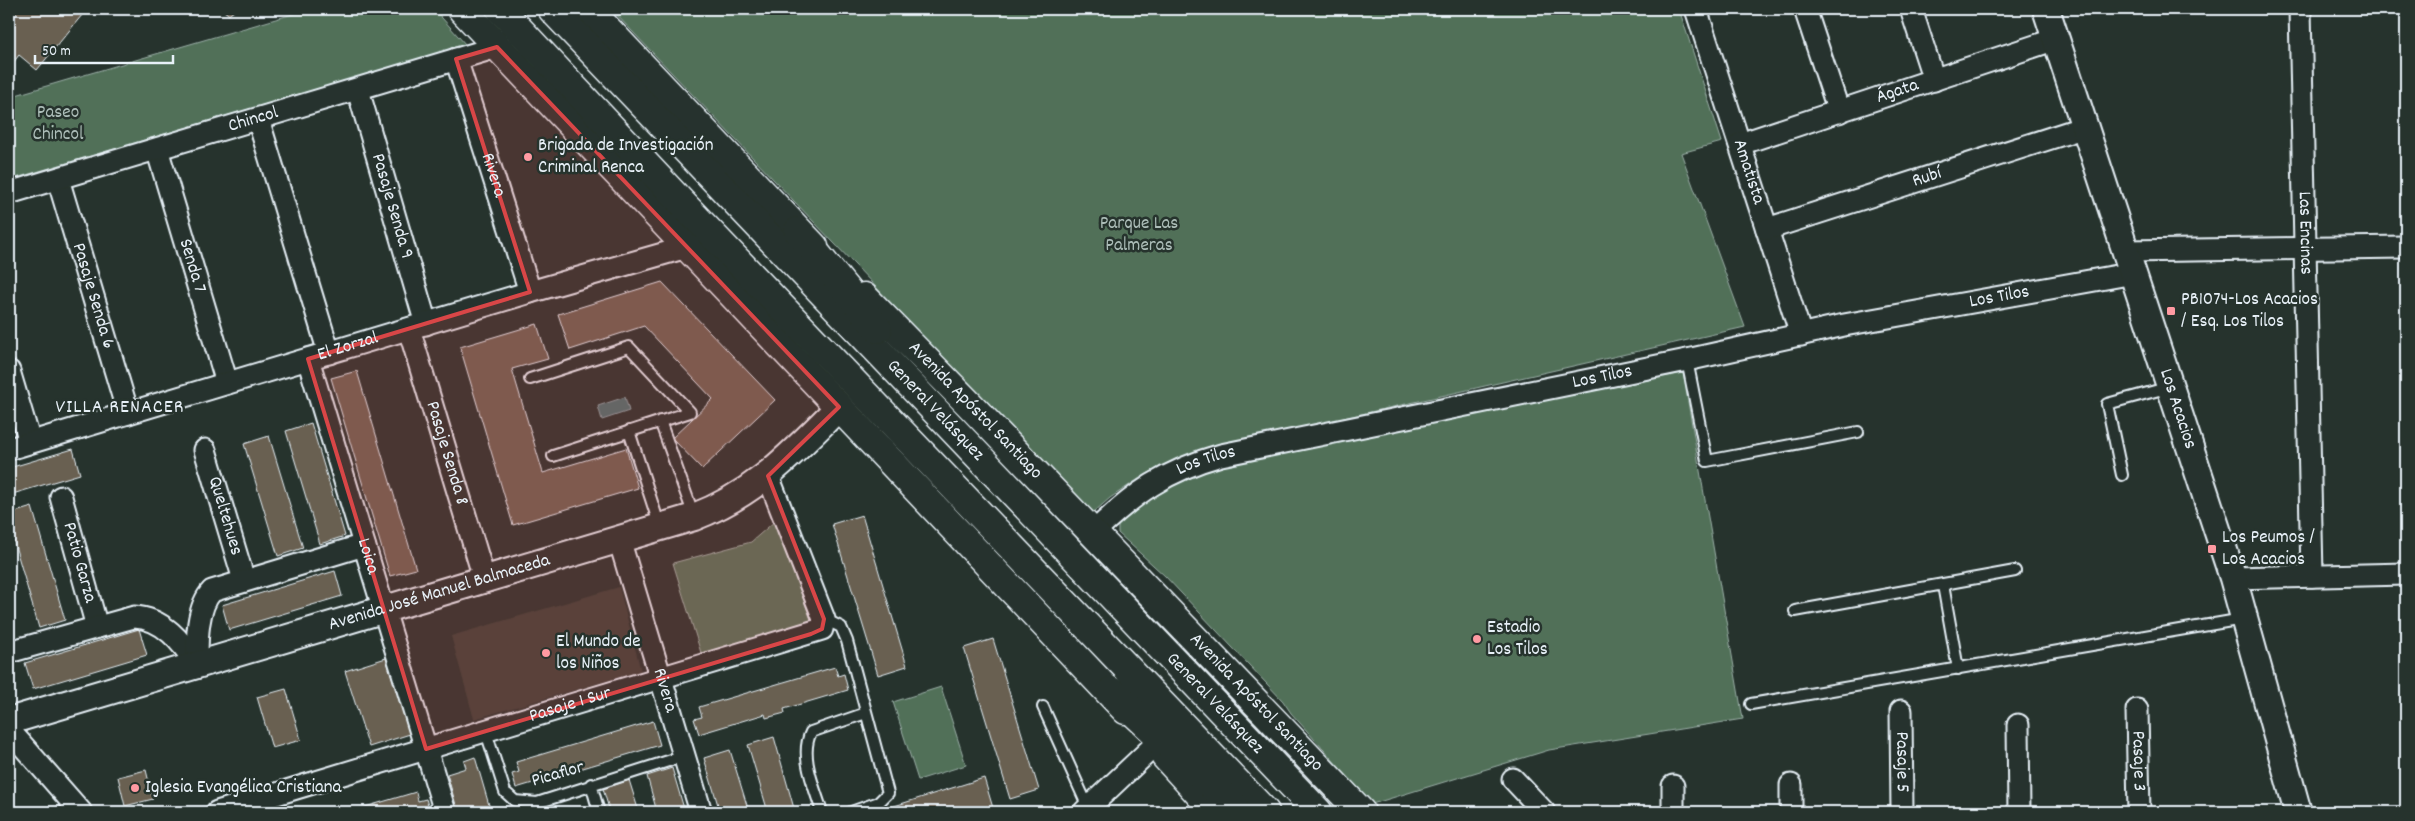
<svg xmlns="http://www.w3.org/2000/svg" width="2415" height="821" viewBox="0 0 2415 821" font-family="Dekko,sans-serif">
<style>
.built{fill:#3a4138}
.green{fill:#517059;stroke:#9cb0a8}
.water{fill:#4a6e6d;stroke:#89a2a5}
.building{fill:#696151;stroke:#e8f1f8}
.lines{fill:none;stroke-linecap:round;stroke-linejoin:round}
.service-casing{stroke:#e8f1f8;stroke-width:14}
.minor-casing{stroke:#e8f1f8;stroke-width:25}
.tertiary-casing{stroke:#e8f1f8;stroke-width:30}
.secondary-casing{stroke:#e8f1f8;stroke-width:31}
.motorway-casing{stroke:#e8f1f8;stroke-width:31}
.service{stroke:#26332d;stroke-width:10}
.minor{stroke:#26332d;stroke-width:21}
.tertiary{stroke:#26332d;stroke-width:26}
.secondary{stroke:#26332d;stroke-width:28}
.motorway{stroke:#26332d;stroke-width:28}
.marked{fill:#d94647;fill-opacity:0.2;stroke:#d94647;stroke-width:4;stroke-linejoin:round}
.poi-dot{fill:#ff9aa2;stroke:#26332d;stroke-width:2}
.labels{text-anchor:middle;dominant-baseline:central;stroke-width:5;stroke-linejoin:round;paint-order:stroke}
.street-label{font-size:19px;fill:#e8f1f8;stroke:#26332d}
.park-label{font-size:19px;fill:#acbdb8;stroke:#26332d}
.poi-label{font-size:19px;fill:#e8f1f8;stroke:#26332d;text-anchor:start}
.neighbourhood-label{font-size:20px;letter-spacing:1px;fill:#e8f1f8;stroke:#26332d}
</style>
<rect width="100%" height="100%" fill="#26332d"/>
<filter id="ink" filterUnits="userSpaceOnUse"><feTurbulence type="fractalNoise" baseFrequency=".02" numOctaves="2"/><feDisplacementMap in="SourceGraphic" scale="10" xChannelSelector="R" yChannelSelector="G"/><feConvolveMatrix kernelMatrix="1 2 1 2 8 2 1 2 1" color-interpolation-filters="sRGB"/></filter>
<g filter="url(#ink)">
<path class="built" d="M619 587 641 671 474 719 451 636Z"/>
<path class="green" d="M310 9H434L466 45 9 180V97Z
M611 9H1679L1722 142 1681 153 1745 327 1291 430 1175 459 1143 476 1110 498 1087 518 956 371Z
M1683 373 1743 719 1549 750 1372 804 1291 713 1283 701 1165 576 1118 533V524L1153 494 1208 470 1255 457Z
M775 521 811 620 702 656 673 563 751 542Z
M941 687 966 765 918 780 893 702Z"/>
<path class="water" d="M625 397 629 411 602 420 598 406Z"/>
<path class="building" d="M19 9H87L37 70 19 55 9 68V22Z
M222 9H236L229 15Z
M662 282 775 400 702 469 672 438 713 399 644 326 570 350 558 314Z
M537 324 548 359 512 369 543 473 626 448 638 488 513 525 460 347Z
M357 371 416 569 390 576 331 378Z
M311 423 345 536 320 544 286 431Z
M269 436 303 548 278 556 244 444Z
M73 449 80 474 9 495V468Z
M32 507 65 620 39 628 9 525V514Z
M862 515 907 666 878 675 832 524Z
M335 571 342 596 229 630 222 605Z
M139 629 147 655 33 689 25 663Z
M993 639 1039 790 1010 799 964 648Z
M386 658 410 734 369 747 345 671Z
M835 667 838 676 844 674 848 690 784 709 785 713 766 718 765 714 699 734 694 719 702 717 699 707Z
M286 689 301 740 272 748 257 697Z
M653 721 660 745 516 788 512 774 519 772 516 762Z
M774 737 795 812H768L748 745Z
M730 750 749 812H720L704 758Z
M475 757 491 812H458L447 774 466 768 464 761Z
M672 768 685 812H657L647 776Z
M146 770 153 799 125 806 118 777Z
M984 778 993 808 978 812H875Z
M629 780 639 812H610L603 789Z
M416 792 418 801 426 799 430 812H348Z"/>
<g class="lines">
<defs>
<path id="service" d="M1687 360 1707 461 1858 432
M530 379 629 347 690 412 553 456
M660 421 694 516
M629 431 660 527
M2122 475 2107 404 2170 387
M1943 585 1958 669
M1795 611 2015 571
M824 619 841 627 847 641 888 793 879 802 851 812
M1751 704 2243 619
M1043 707 1088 807
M486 732 505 792 515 801 537 803 684 756
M591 784 599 812
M822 812C815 788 799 756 811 732L866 713"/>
<g id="minor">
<path id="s1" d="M1696 9 1801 335"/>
<path d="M1805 9 1839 112"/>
<path d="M1911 9 1934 80"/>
<path id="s2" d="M2300 9 2312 576"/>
<path id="s3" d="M456 59 530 292"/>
<path id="s4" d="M358 90 426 324"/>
<path d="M258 119 329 353"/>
<path id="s5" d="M1740 144 2056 39"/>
<path id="s6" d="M157 149 227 383"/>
<path id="s7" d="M58 179 128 413"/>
<path id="s8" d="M9 193 497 47"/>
<path id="s9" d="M1767 229 2085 127"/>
<path d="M2126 251 2406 247"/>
<path id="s10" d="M409 329 484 578"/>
<path id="s11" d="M308 359 445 812"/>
<path d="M9 371 30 442"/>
<path id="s12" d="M9 449 530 292 687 247"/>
<path id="s13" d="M205 450 244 580"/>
<path id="s14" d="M61 497 97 627"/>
<path id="s15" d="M1093 533C1133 494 1167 470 1221 455L1687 360 1844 325 2134 273"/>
<path id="s16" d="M619 539 701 812"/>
<path d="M2233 578 2406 574"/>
<path d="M9 652 134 617C163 618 182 642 197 665"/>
<path d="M197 665C197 643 196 608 212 591L364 545"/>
<path id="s17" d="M2137 710 2139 812"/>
<path id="s18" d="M1901 711 1902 812"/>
<path d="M2018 725 2019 812"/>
<path d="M9 730 81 812"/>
<path d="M1513 779 1544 812"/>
<path d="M1791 785V812"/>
<path d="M1673 786V812"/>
<path id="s19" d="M217 812 822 629 824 619 768 476"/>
<path d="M1084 812 1155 745"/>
</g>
<g id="tertiary">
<path id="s20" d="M2046 9 2233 578 2298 812"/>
<path id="s21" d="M9 721 694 517C757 493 792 453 839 407"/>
</g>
<g id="secondary">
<path d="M462 9 1126 710"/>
<path d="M588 9 814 247"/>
<path id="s22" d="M864 297 970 405 1361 812"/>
<path d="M1165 756 1216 812"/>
</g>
<g id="motorway">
<path d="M500 9 680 201 1265 812"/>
<path id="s23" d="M552 9 1318 812"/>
<path d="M798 231 878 329"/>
<path d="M1111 691 1234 806"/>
</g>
</defs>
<use href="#service" class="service-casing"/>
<use href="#minor" class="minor-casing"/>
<use href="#tertiary" class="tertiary-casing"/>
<use href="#secondary" class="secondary-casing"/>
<use href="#motorway" class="motorway-casing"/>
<use href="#service" class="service"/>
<use href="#minor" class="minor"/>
<use href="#tertiary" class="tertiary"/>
<use href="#secondary" class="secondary"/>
<use href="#motorway" class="motorway"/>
</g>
</g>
<path class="marked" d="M497 47 839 407 768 476 824 619 822 629 811 634 426 749 308 359 530 292 456 59Z"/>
<g class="poi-dot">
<circle cx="528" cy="157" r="5"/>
<rect x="2166" y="306" width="10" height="10" rx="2.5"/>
<rect x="2207" y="544" width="10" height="10" rx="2.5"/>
<circle cx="1477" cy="639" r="5"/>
<circle cx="546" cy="653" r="5"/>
<circle cx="135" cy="788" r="5"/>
</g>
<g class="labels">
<g class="street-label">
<text stroke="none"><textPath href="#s5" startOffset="166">Ágata</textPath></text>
<text stroke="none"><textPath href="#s8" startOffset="255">Chincol</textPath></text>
<text stroke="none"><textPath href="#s1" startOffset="171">Amatista</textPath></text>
<text stroke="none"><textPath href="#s3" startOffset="122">Rivera</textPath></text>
<text stroke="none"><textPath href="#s9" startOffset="168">Rubí</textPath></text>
<text stroke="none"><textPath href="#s4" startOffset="121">Pasaje Senda 9</textPath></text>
<text stroke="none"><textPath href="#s2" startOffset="224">Las Encinas</textPath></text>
<text stroke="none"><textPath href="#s6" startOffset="122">Senda 7</textPath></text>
<text stroke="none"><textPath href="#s7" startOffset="122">Pasaje Senda 6</textPath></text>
<text stroke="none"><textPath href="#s15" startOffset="946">Los Tilos</textPath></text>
<text stroke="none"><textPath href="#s12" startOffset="354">El Zorzal</textPath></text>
<text stroke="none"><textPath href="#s15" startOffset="541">Los Tilos</textPath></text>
<text stroke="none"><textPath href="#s20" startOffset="421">Los Acacios</textPath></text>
<text stroke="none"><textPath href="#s22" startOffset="159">Avenida Apóstol Santiago</textPath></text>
<text stroke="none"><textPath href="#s23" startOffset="555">General Velásquez</textPath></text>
<text stroke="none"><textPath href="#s10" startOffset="130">Pasaje Senda 8</textPath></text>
<text stroke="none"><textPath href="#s15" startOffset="136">Los Tilos</textPath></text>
<text stroke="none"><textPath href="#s13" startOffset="69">Queltehues</textPath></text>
<text stroke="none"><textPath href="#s11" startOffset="206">Loica</textPath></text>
<text stroke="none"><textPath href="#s14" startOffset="68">Patio Garza</textPath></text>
<text stroke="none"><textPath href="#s21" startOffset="449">Avenida José Manuel Balmaceda</textPath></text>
<text stroke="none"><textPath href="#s16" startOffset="158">Rivera</textPath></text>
<text stroke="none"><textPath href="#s22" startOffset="564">Avenida Apóstol Santiago</textPath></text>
<text stroke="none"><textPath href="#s23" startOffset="960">General Velásquez</textPath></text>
<text stroke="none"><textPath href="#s19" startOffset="369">Pasaje 1 Sur</textPath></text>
<text stroke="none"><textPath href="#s17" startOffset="51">Pasaje 3</textPath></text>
<text stroke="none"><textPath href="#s18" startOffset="51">Pasaje 5</textPath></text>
<text transform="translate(558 775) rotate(-16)">Picaflor</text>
</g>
<g class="park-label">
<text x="58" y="113">Paseo<tspan x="58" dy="22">Chincol</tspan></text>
<text x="1139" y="224">Parque Las<tspan x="1139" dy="22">Palmeras</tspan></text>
</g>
<g class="poi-label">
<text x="538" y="146">Brigada de Investigación<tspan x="538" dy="22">Criminal Renca</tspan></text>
<text x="2181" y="300">PB1074-Los Acacios<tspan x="2181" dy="22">/ Esq. Los Tilos</tspan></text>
<text x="2222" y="538">Los Peumos /<tspan x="2222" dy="22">Los Acacios</tspan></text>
<text x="1487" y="628">Estadio<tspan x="1487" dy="22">Los Tilos</tspan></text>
<text x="556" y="642">El Mundo de<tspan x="556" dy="22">los Niños</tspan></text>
<text x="145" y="788">Iglesia Evangélica Cristiana</text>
</g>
<g class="neighbourhood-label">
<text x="120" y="408">VILLA RENACER</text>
</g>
</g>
<rect width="2415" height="821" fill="none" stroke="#26332d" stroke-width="30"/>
<rect x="15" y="15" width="2385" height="791" fill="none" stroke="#e8f1f8" stroke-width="2" filter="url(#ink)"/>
<path d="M35 55v8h138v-8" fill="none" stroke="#e8f1f8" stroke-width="2.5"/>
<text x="42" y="55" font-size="15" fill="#e8f1f8" stroke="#26332d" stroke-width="4" paint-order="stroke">50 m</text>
</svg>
